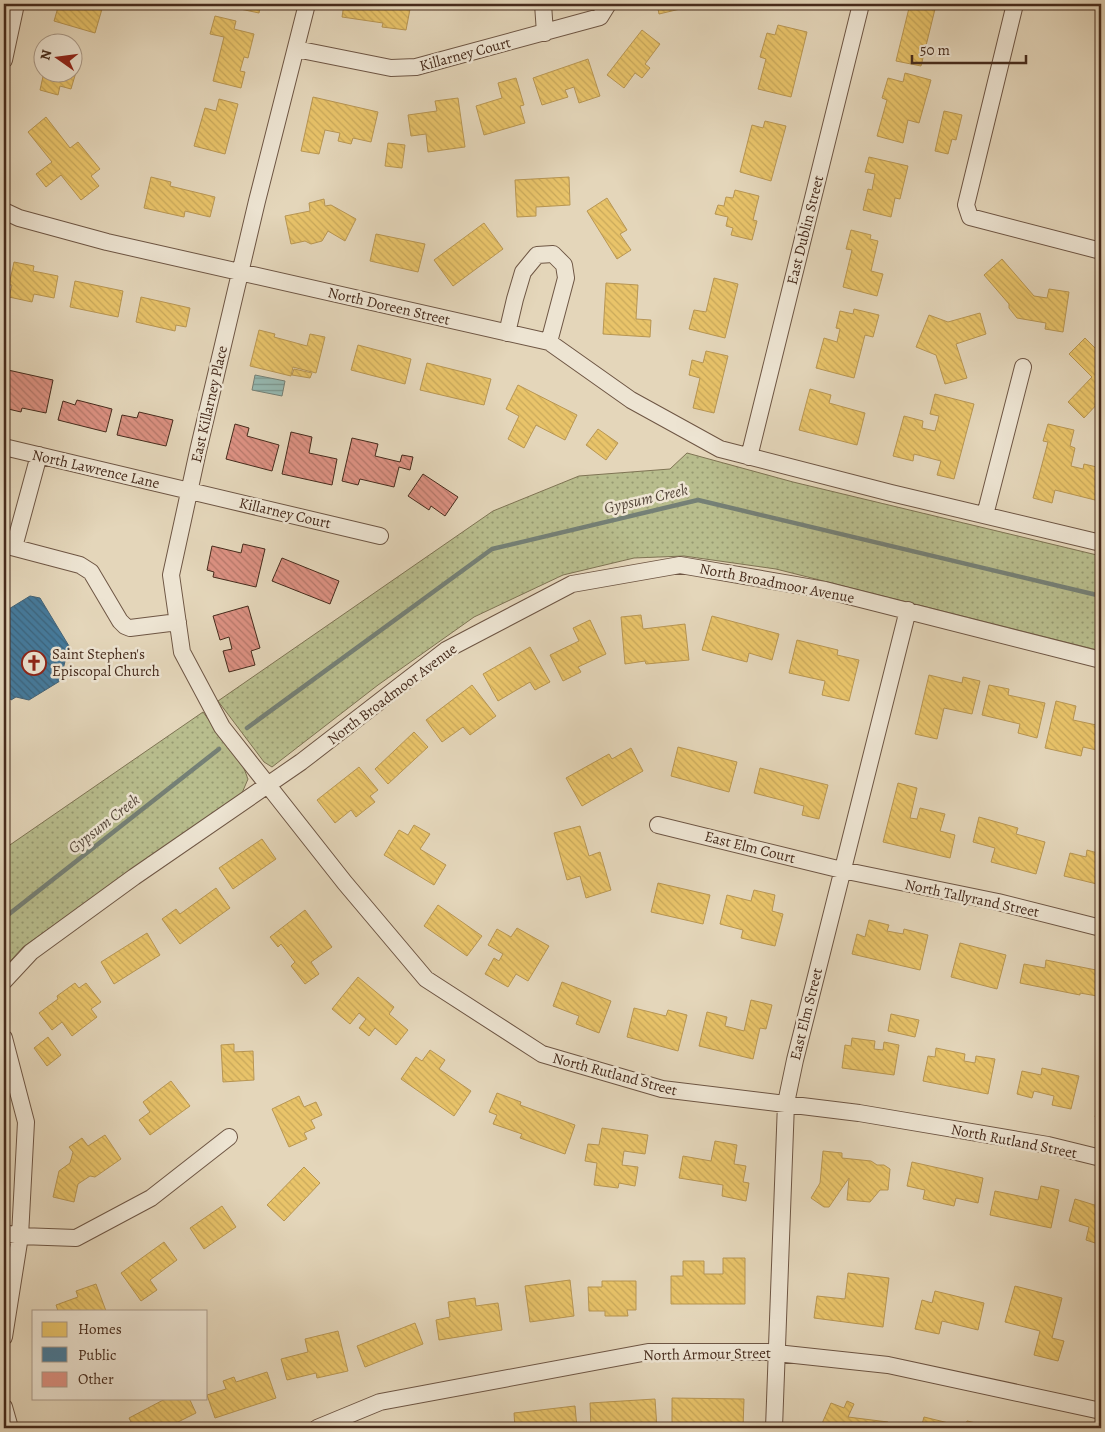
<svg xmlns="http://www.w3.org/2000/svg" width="1105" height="1432" viewBox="0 0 1105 1432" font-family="Alegreya,serif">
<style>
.grass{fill:url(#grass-dots);stroke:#7f7454}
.water{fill:url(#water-rules);stroke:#758076}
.homes{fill:url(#homes-back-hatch);stroke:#b89653}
.public{fill:url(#public-back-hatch);stroke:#456376}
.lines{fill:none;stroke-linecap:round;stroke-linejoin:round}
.stream{stroke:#758076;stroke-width:4.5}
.building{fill:url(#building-back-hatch);stroke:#462b1c}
.minor-casing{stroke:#6e5644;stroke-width:18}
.minor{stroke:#ede4d2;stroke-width:16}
.labels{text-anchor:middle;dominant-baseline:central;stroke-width:5;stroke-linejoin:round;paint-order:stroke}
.street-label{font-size:15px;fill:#462b1c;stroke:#ede4d2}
.poi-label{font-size:15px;fill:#462b1c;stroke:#ede4d2;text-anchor:start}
.water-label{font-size:16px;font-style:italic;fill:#56473a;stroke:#ede4d2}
</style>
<defs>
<pattern id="grass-dots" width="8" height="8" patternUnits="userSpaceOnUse" patternTransform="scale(1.25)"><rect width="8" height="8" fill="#b8bd8d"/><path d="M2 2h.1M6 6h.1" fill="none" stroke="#979a72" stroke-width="1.8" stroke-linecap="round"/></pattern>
<pattern id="water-rules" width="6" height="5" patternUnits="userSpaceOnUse" patternTransform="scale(1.25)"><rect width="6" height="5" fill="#95b9b2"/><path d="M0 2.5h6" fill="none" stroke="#7b9790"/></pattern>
<pattern id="homes-back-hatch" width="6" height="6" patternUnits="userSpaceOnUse" patternTransform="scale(1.25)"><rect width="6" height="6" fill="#e9c46a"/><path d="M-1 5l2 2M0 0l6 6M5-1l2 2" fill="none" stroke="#c9a95b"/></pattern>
<pattern id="public-back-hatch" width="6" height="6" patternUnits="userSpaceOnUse" patternTransform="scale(1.25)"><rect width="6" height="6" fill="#457b9d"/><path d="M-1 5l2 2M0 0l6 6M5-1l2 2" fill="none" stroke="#3b657f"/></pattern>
<pattern id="building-back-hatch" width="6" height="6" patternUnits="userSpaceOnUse" patternTransform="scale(1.25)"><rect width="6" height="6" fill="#dc9182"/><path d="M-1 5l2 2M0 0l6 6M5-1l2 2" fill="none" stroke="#b4776a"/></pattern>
</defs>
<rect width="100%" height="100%" fill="#e4d6ba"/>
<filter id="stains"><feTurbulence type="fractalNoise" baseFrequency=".004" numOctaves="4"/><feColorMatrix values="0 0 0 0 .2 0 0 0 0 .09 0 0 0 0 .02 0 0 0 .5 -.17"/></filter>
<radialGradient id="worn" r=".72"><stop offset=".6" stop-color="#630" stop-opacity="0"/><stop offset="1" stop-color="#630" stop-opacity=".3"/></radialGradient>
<path class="grass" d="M687 453 793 482 1101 556V651L776 569 684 556 634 558 563 575 474 617 378 685 272 767 264 762 218 701 493 511 579 476 670 469Z
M203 712 243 766 248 779 242 793 23 947 4 968V849Z"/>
<path class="water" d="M255 375 285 381 282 396 252 390Z"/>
<path class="homes" d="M59 4H84L102 9 95 33 54 21Z
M226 4H261L259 13 226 6Z
M344 4H411L406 30 382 27 383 23 342 17Z
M657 4H697V5L659 14Z
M910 4 936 5 921 66 896 61Z
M215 16 236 21 234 29 254 34 248 58 244 57 240 71 245 72 241 88 213 81 224 37 210 34Z
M778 25 807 32 791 97 758 89 766 59 760 57 767 33 775 35Z
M642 30 660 44 645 64 650 68 642 78 635 73 624 88 607 75Z
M588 59 600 96 579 103 574 87 565 90 568 97 542 105 533 78Z
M72 60 79 62 71 89 60 86 58 95 40 90 44 72H72Z
M905 73 931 80 919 123 908 120 903 143 877 136 887 100 882 98 888 78 903 82Z
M516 78 524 105 520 106 525 123 484 135 476 106 502 98 498 83Z
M313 97 378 112 371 142 353 138 351 144 338 141 340 133 325 130 319 154 301 151Z
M458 98 465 147 428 152 426 134 411 136 408 115 437 111 435 101Z
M219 99 238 104 225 154 194 146 205 108 216 111Z
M944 111 962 115 956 140 952 139 948 154 935 151Z
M46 117 70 148 78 142 100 169 91 176 99 186 81 200 61 175 46 187 36 174 52 162 28 132Z
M765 121 786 126 771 181 740 172 752 125 763 128Z
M388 143 405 145 402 168 385 166Z
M869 157 908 166 900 199 895 198 891 217 863 210 868 189 872 190 875 174 865 172Z
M151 177 171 182 170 186 215 197 210 217 185 211 184 217 144 208Z
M569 177 570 205 536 207V216L517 217 515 180Z
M735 190 759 196 753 220 757 221 752 240 731 235 733 228 726 226 728 217 715 214 718 205 724 206 726 197 733 198Z
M607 198 627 230 620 234 631 250 617 259 587 211Z
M324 199 325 206 331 205 356 219 345 241 328 231 322 241 311 244 305 241 291 244 285 216 310 211 309 203Z
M484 223 503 249 453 286 434 260Z
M851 230 871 235 870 239 878 241 871 271 883 274 877 296 843 287 852 250 846 249Z
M376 234 425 244 418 272 370 261Z
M1002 259 1034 296 1047 298 1049 289 1069 292 1063 332 1045 329 1046 323 1017 318 1009 308V304L984 275Z
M14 262 34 266 33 271 58 276 54 298 34 294 32 302 9 297 12 285H9Z
M714 278 738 284 725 338 689 329 694 310 706 312Z
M75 281 123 291 118 317 70 307Z
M606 283 638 285 636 319 651 320 650 337 603 334Z
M141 297 190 308 186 327 176 325 175 331 136 322Z
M854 309 879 315 873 337 865 335 854 378 816 368 824 338 837 342 840 329 836 328 840 311 853 314Z
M980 313 986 334 956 344 967 378 945 384 936 355 916 347 929 315 948 322Z
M259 330 275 334 274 337 307 346 310 334 325 337 316 373 293 367 291 376 250 366Z
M1085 338 1101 354V400L1084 418 1068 402 1092 377 1069 354Z
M358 345 411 359 405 384 351 370Z
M706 351 728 356 714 413 693 408 700 378 689 375 692 360 703 363Z
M427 363 491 379 484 405 420 390Z
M294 369 312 373 310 378 292 375Z
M518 385 577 415 565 440 536 425 524 448 508 439 519 416 506 409Z
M810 389 831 395 829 403 865 413 857 445 799 430Z
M935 394 974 404 954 479 937 475 941 461 914 454 913 461 893 456 904 416 923 421 922 428 935 431 939 416 930 414Z
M1048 424 1074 430 1070 446 1075 448 1071 466 1083 469 1084 464 1101 468V478L1095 500 1055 490 1052 503 1033 498 1048 442 1043 441Z
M598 429 618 443 606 460 586 445Z
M641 615 643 629 685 624 689 660 646 664 645 661 625 664 621 617Z
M712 616 779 634 772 660 749 653 747 662 702 650Z
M590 620 606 654 578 667 581 672 563 681 550 655 579 641 573 628Z
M797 640 838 650 837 655 859 660 849 701 822 695 825 681 789 673Z
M530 647 550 682 535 690 530 682 498 701 483 674Z
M929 675 962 683 963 677 980 681 972 714 944 708 937 739 915 734Z
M472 685 496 716 470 735 463 727 442 742 426 720Z
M989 685 1009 689 1008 695 1045 703 1037 738 1018 733 1020 724 982 715Z
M1056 701 1076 706 1073 720 1101 726V751L1083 747 1081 756 1045 748Z
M414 732 428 747 388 784 375 769Z
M678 747 737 762 729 792 671 776Z
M631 748 643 771 582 806 566 778 609 754 612 759Z
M359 767 378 790 370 796 375 802 356 817 351 810 335 823 317 800Z
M760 768 828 785 819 819 802 815 804 806 754 793Z
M898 783 917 788 910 818 917 819 920 808 945 814 940 831 955 835 950 858 883 842Z
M979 817 1018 828 1016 834 1045 842 1036 874 991 862 995 848 973 842Z
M414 825 430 834 420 849 446 865 434 885 384 855 399 830 408 835Z
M580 826 589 856 600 852 611 890 586 898 580 876 567 880 554 833Z
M262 839 276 859 233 889 219 868Z
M1087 850 1101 854V885L1064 876 1070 853 1086 857Z
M658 883 710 895 703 924 651 912Z
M216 888 230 908 180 944 162 919 176 909 180 914Z
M754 890 775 895 772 911 783 914 775 946 741 938 743 930 720 924 727 895 751 901Z
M438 905 482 936 467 956 424 926Z
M305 910 332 947 311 962 319 974 305 984 291 966 295 962 281 944 278 947 270 937Z
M869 920 889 925 887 931 903 934 904 929 928 935 920 970 852 954 857 934 865 937Z
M517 928 549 946 528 981 516 974 508 987 485 974 494 958 499 961 503 954 488 945 497 929 511 937Z
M147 933 160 955 114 984 101 962Z
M960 943 1006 955 997 989 951 977Z
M1046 960 1101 971 1097 996 1080 993V995L1020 983 1024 964 1045 968Z
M358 977 394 1007 389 1014 408 1030 396 1045 375 1028 369 1036 359 1028 366 1019 359 1013 350 1024 332 1009Z
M562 982 611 1001 599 1033 576 1024 579 1016 553 1006Z
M75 983 79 988 86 983 101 1002 91 1009 97 1017 72 1036 62 1022 52 1030 39 1013 58 999 57 996Z
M751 1000 772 1005 766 1029 760 1028 753 1059 699 1046 707 1012 727 1017 725 1026 744 1031Z
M634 1008 666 1016 668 1010 687 1015 678 1051 627 1037Z
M891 1014 919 1020 915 1037 888 1031Z
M48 1037 61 1055 47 1066 34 1048Z
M852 1038 875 1041 874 1049 883 1050 884 1042 899 1045 894 1075 842 1068 845 1045 851 1046Z
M234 1044V1052L253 1051 254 1080 223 1082 221 1045Z
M936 1048 965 1054 964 1061 975 1063 976 1056 995 1059 988 1094 923 1081 928 1056 935 1057Z
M430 1050 445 1060 439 1069 471 1091 454 1116 401 1079 416 1057 422 1061Z
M1042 1068 1079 1076 1071 1109 1052 1105 1054 1096 1034 1091 1032 1098 1017 1094 1022 1071 1041 1075Z
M171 1081 190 1106 150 1135 139 1120 150 1112 143 1102Z
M1101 1091V1118L1095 1117Z
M497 1093 521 1102 520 1105 575 1125 565 1154 520 1138 522 1134 493 1124 497 1115 489 1112Z
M299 1096 304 1107 316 1102 322 1115 311 1120 315 1128 304 1133 307 1139 289 1147 272 1109Z
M602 1128 648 1135 645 1154 624 1151 622 1165 638 1167 635 1186 619 1183 618 1188 594 1185 597 1163 585 1161 588 1144 599 1145Z
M105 1135 121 1159 95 1177 90 1176 78 1184 74 1202 53 1197 59 1171 70 1163 73 1152 69 1147 82 1138 88 1146Z
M715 1141 737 1145 734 1164 746 1166 743 1182 749 1183 746 1201 722 1196 723 1185 679 1178 683 1156 711 1161Z
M823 1151 842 1153V1158L871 1161 877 1165H884L890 1169 888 1190H880L870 1202 847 1200 849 1178 829 1207H824L811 1198 820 1183Z
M912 1162 983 1178 978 1203 956 1198 954 1206 923 1199 925 1190 907 1186Z
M304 1167 320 1183 284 1221 267 1205Z
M1041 1186 1059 1190 1051 1228 990 1215 995 1191 1038 1200Z
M1075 1199 1101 1207V1245L1086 1240 1089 1227 1069 1221Z
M222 1206 236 1227 204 1249 190 1228Z
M164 1242 177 1260 150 1280 157 1290 141 1301 121 1273Z
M723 1258H745V1304H671V1276H683V1261H704V1274H723Z
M848 1273 889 1278 883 1327 814 1318 817 1296 845 1299Z
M570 1280 574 1316 530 1322 525 1286Z
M602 1281H636V1310H627L628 1316H605V1311H589L588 1287H602Z
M96 1284 106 1311H58L56 1305 78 1297 76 1291Z
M1015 1286 1062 1298 1052 1338 1064 1341 1058 1361 1034 1355 1040 1331 1005 1322Z
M935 1291 984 1303 978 1330 942 1321 939 1334 915 1329 922 1300 932 1303Z
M475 1298 476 1306 498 1303 502 1330 439 1340 436 1320 450 1317 448 1302Z
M415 1323 423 1344 365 1367 357 1346Z
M338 1331 348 1371 317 1378 316 1373 287 1380 281 1359 308 1352 305 1339Z
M1101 1353V1370L1097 1369Z
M267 1372 276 1398 215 1418 207 1395 226 1389 223 1381 234 1377 236 1382Z
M167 1398H189L196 1413 166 1428H134L129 1418Z
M672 1398 744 1399 743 1428H672Z
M655 1399 657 1428H591L590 1403Z
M847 1401 854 1404 848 1417 888 1422V1428H820L831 1403 844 1408Z
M575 1406 577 1428H515L514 1413Z
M924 1417 965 1427 967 1421 994 1427 921 1428Z
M484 1425V1428H466Z"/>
<path class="public" d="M30 596 40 598 69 646 60 681 29 700 16 697 11 700 6 693H4V612Z"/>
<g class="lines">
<path class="stream" d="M247 728 492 549 698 500 1101 596
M4 918 219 749"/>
</g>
<path class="building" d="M8 370 53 380 46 413 22 408 21 412 4 408V390Z
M77 400 112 409 106 432 58 420 63 401 75 405Z
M139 412 173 420 166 446 117 435 122 415 137 418Z
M235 424 249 428 247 436 279 445 272 471 226 459Z
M291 432 312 437 309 453 337 459 332 485 282 474Z
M352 438 378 444 375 456 400 462 402 455 413 457 410 470 399 467 394 487 360 479 358 485 342 481Z
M423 474 458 497 445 516 431 506 429 510 408 496Z
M243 544 265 549 256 587 213 577 214 572 207 570 212 546 241 553Z
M282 558 339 581 330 604 272 581Z
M248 606 260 648 251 651 255 665 229 672 223 651 232 649 229 637 220 640 213 616Z"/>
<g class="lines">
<defs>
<path id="minor" d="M307 4 257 201 198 451 171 575 182 652 222 727 345 883 426 979 542 1054 662 1089 859 1113 1048 1145 1101 1158
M543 4 545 33
M1015 4 966 205 970 217 1101 251
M296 49 391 68 416 67 600 17 608 4
M4 60 16 4
M4 211 19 218 107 242 549 342 631 400 720 449 891 493 1101 543
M507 333 515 299 523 272 537 255 553 254 564 265 566 278 549 342
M4 447 380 536
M749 457 861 4
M985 515 1023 367
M4 545 80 565 91 572 120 621 125 626 130 628 178 622
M14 547 39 455
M658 825 842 870 998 902 1101 928
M4 981 31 952 134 877 301 762 446 650 572 584 680 565 825 590 1101 660
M4 1038 26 1122 20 1236 4 1337
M4 1233 20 1236 76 1238 151 1198 229 1137
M4 1407 10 1428
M317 1428 380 1402 648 1352H767L888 1365 1101 1411
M774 1428 786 1103 795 1060 908 610"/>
</defs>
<use href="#minor" class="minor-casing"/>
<use href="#minor" class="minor"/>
</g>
<defs>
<symbol id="church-ring" viewBox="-11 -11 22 22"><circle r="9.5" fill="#ede4d2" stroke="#8f2418" stroke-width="1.5"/><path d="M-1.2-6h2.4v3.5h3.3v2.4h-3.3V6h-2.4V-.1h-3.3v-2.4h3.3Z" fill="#8f2418"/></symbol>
</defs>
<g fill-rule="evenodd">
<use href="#church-ring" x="20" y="649" width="28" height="28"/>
</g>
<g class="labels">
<g class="street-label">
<text transform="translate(465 54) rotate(-15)">Killarney Court</text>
<text transform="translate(805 230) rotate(-76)">East Dublin Street</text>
<text transform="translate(389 306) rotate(13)">North Doreen Street</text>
<text transform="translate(209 404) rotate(-77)">East Killarney Place</text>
<text transform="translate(96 469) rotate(13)">North Lawrence Lane</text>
<text transform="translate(285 513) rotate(13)">Killarney Court</text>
<text transform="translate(777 583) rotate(11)">North Broadmoor Avenue</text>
<text transform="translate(392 694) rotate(-37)">North Broadmoor Avenue</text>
<text transform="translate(750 847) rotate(14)">East Elm Court</text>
<text transform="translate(972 898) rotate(12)">North Tallyrand Street</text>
<text transform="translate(806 1014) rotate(-76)">East Elm Street</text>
<text transform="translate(615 1074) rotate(15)">North Rutland Street</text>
<text transform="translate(1014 1141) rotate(11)">North Rutland Street</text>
<text transform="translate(707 1354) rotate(-1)">North Armour Street</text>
</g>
<g class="poi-label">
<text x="52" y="654">Saint Stephen's<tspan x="52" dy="17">Episcopal Church</tspan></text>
</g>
<g class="water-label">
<text transform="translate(646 499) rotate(-13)">Gypsum Creek</text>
<text transform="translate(104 824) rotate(-38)">Gypsum Creek</text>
</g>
</g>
<rect width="1105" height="1432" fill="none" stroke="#e4d6ba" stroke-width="20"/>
<rect x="5" y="5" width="1095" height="1422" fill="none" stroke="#462b1c" stroke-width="2.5"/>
<rect x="10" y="10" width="1085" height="1412" fill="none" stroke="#462b1c"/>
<rect x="32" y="1310" width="175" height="90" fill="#ede4d2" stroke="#aa9a89"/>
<rect x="42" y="1322" width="25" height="15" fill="#e9c46a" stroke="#aa9a89"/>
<text x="78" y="1334" font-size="15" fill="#462b1c">Homes</text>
<rect x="42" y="1347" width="25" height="15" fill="#457b9d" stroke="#aa9a89"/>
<text x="78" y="1360" font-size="15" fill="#462b1c">Public</text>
<rect x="42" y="1372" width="25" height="15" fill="#dc9182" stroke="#aa9a89"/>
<text x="78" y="1384" font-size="15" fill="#462b1c">Other</text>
<g transform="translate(58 58) rotate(284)"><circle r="24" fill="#ede4d2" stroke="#aa9a89"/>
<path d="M0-4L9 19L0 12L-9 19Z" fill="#8f2418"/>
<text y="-8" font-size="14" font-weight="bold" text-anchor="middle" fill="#462b1c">N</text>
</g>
<path d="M912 55v8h114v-8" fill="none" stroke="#462b1c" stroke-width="2.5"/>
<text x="920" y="55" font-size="15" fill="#462b1c" stroke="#ede4d2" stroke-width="4" paint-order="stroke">50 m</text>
<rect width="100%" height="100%" filter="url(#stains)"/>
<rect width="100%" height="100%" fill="url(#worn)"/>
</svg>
